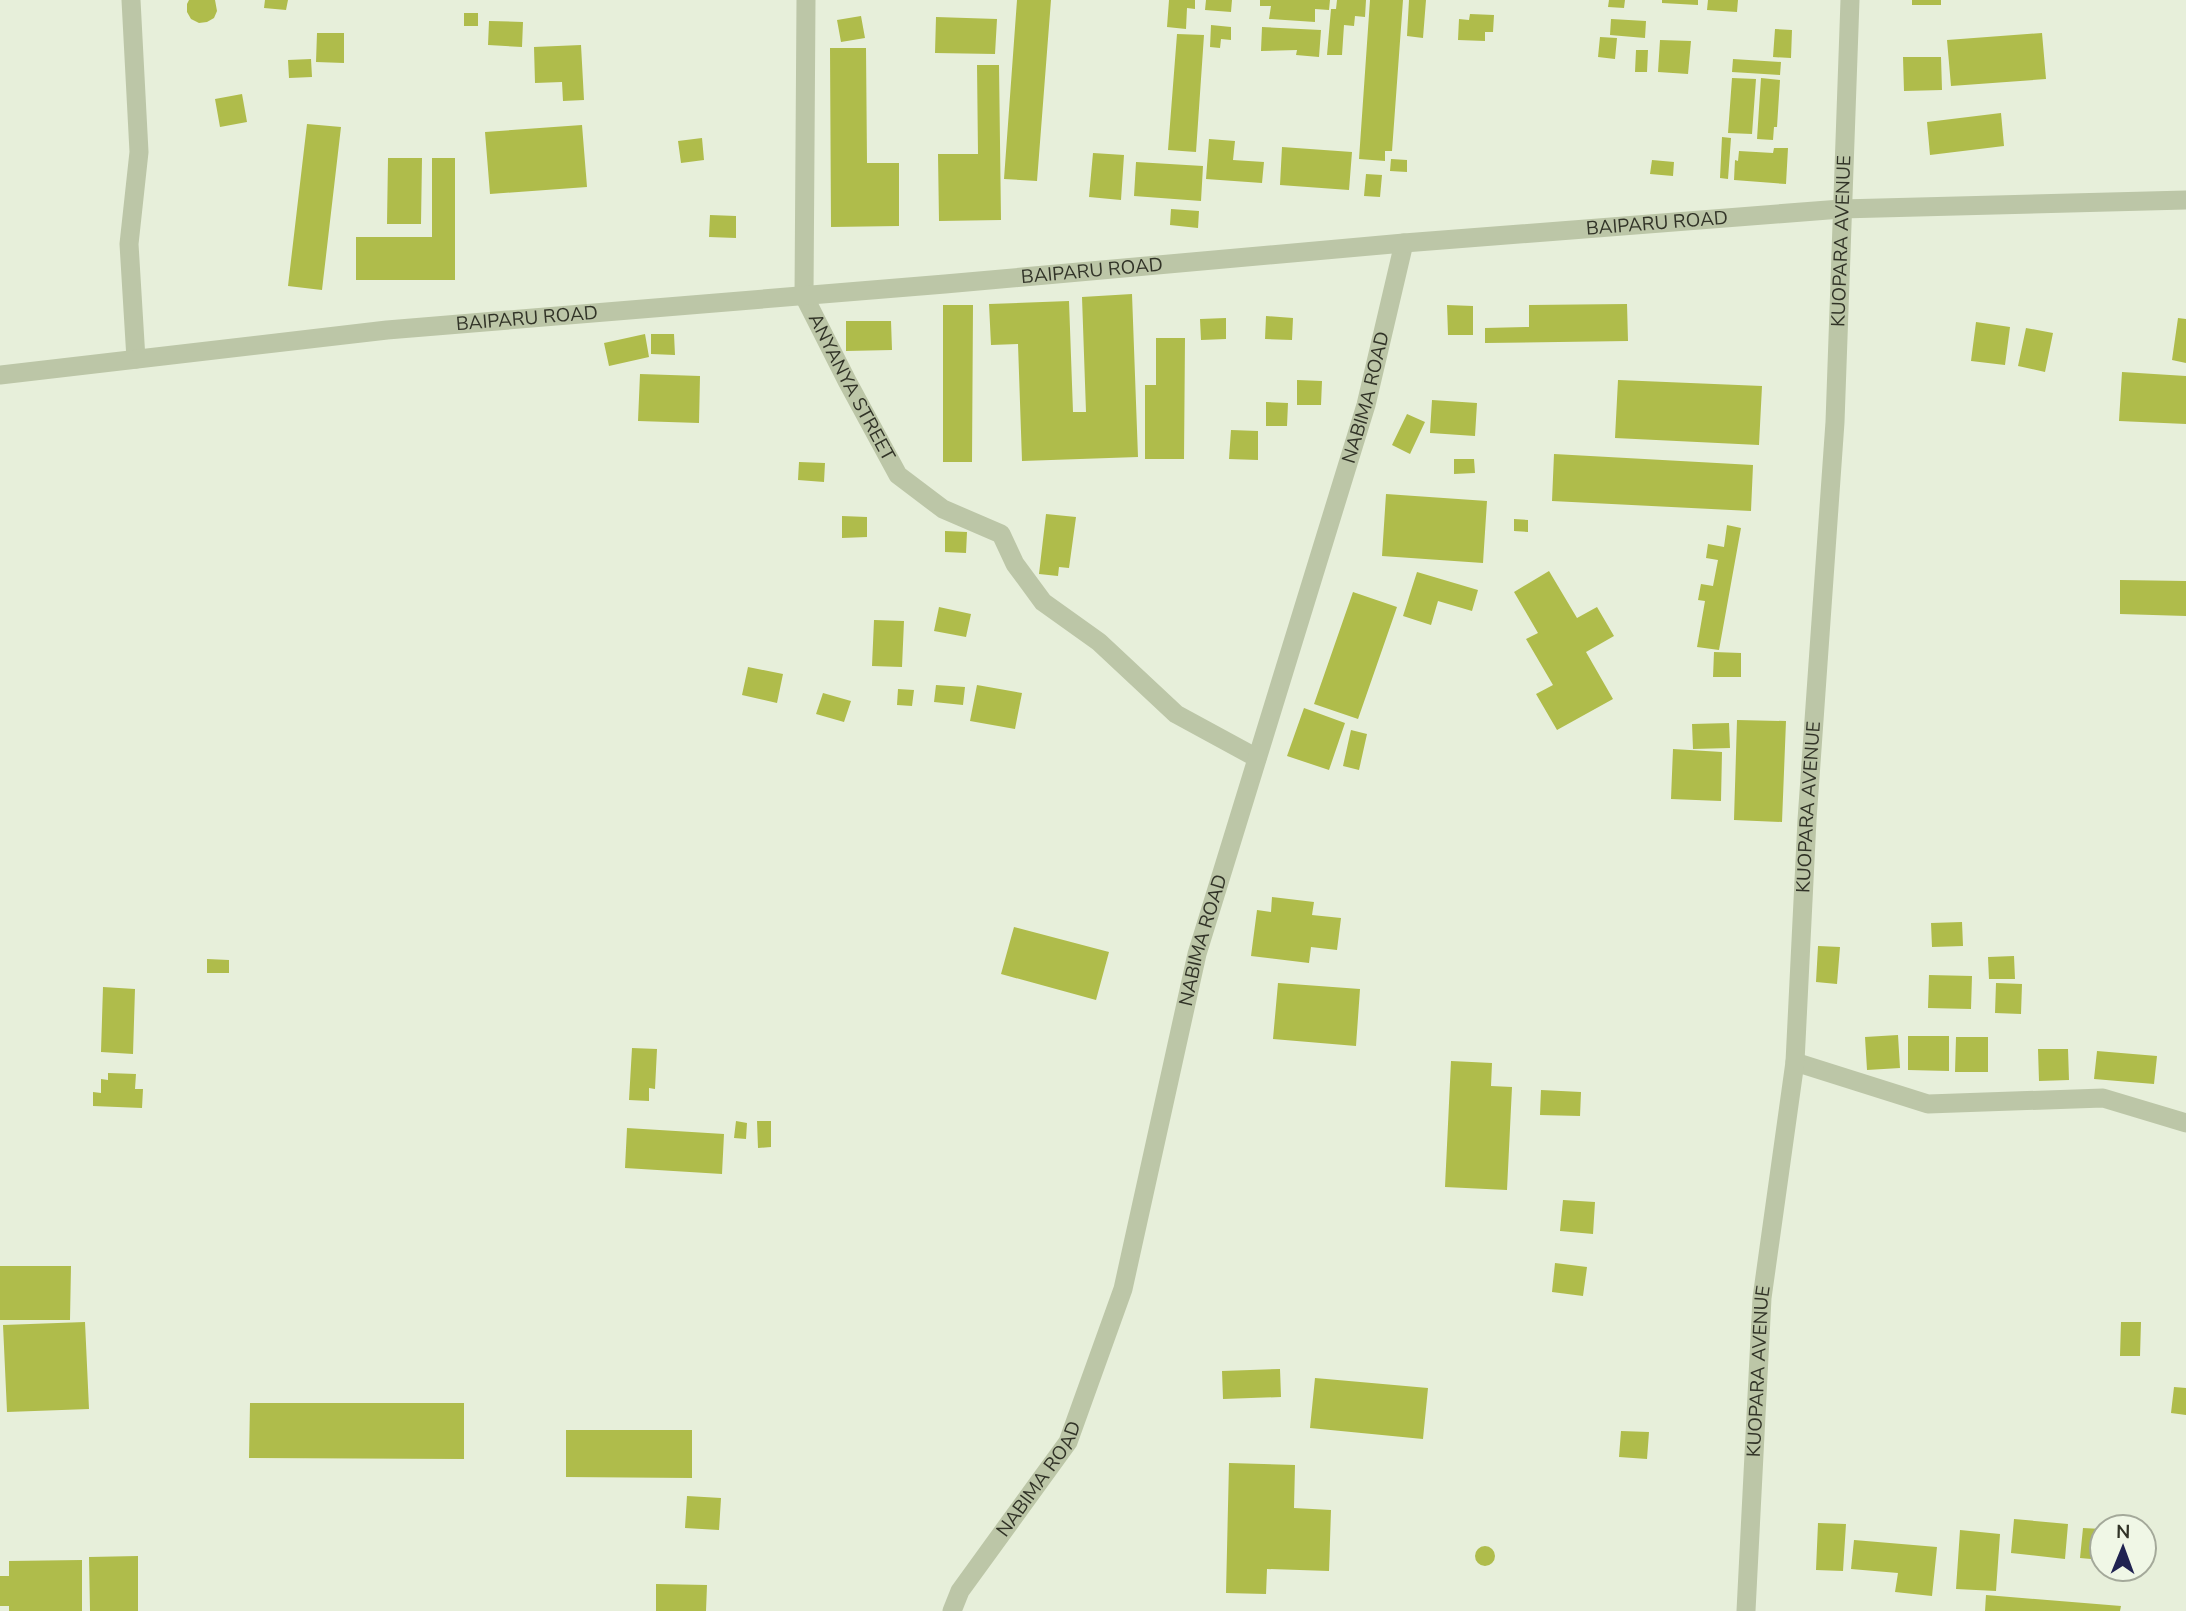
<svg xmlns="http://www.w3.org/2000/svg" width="2186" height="1611" viewBox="0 0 2186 1611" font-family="'Nunito Sans',sans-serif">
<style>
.building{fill:#afbc4b}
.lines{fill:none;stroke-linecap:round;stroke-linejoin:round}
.minor{stroke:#bcc6a7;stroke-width:19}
.tertiary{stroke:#bcc6a7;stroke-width:19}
.labels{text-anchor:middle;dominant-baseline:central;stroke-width:6;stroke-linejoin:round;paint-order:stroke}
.street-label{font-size:19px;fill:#313327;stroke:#f0f7e6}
</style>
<rect width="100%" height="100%" fill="#e7efda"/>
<path class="building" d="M189 0H215L217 11 214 18 207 22 199 23 191 19 187 12V4Z
M265 0H288L286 10 264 8Z
M1017 0H1051L1037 181 1004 179Z
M1169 0H1195V9L1187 8 1186 29 1167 27Z
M1206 0H1232L1231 12 1205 10Z
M1260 0H1330L1329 10 1315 9V22L1269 19 1271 6H1260Z
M1337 0H1366L1365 17 1355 16 1354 26 1344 25 1342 55H1327L1331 9H1336Z
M1370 0H1403L1392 151H1385V161L1359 159Z
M1409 0H1426L1423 38 1407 36Z
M1609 0H1625L1624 8 1608 7Z
M1662 0H1698V5L1662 3Z
M1708 0H1738L1737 12 1707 10Z
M1912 0H1941V5H1912Z
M464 13H478V26H464Z
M1470 14 1494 15 1493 32H1485V41L1458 40 1459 19 1469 20Z
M861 16 865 38 841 42 837 20Z
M936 17 997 19 995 54 935 53Z
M1611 19 1646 21 1645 38 1610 35Z
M489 21 523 22 522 47 488 45Z
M1211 25 1231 27V40L1221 39 1220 48 1210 47Z
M1262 27 1321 30 1319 57 1296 55 1297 50 1261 51Z
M1775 29 1792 30 1791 58 1773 57Z
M317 33H344V63L316 62Z
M2042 33 2046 79 1951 86 1947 40Z
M1177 34 1204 35 1196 152 1168 150Z
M1600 37 1617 38 1615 59 1598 57Z
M1660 40 1691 41 1688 74 1658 72Z
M581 45 584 100 563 101 562 82 535 83 534 47Z
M830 48H866L867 163H899V226L831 227Z
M1636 50H1648L1647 72H1635Z
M1903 57H1941L1942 90 1904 91Z
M311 59 312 77 289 78 288 60Z
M1733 59 1781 62 1780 75 1732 72Z
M977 65H999L1001 220 939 221 938 154H978Z
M1732 78 1756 79 1752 134 1728 133Z
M1761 78 1780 80 1777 127H1774L1773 140 1757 139Z
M242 94 247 122 220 127 215 99Z
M2001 113 2004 146 1930 155 1927 122Z
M307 124 341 127 322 290 288 286Z
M582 125 587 187 490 194 485 132Z
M1722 137 1731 138 1728 179 1720 178Z
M702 138 704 160 681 163 678 141Z
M1209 139 1235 141 1233 160 1264 162 1262 183 1206 179Z
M1282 147 1352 152 1349 190 1280 185Z
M1774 148H1788L1786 184 1734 180 1735 160 1738 161 1739 151 1773 153Z
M1093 153 1124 155 1121 200 1089 197Z
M388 158H422L421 224H387Z
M432 158H455V280H356V237H432Z
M1391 159 1407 160V172L1390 171Z
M1652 160 1674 162 1673 176 1650 174Z
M1136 162 1203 166 1201 201 1134 196Z
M1366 174 1382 175 1380 197 1364 196Z
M1171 209 1199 211 1198 228 1170 225Z
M710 215 736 216V238L709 237Z
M1132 294 1138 457 1022 461 1018 344 991 345 989 304 1069 301 1073 412H1086L1082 297Z
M1627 304 1628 341 1485 343V328L1529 327V305Z
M943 305H973L972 462H943Z
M1447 305 1473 306V335H1448Z
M1266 316 1293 318 1292 340 1265 339Z
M1226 318V339L1201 340 1200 319Z
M2178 318 2186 319V363L2172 360Z
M846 321H891L892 350 846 351Z
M1976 322 2010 327 2005 365 1971 361Z
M2026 328 2053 333 2045 372 2018 366Z
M645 334 649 357 609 366 604 343Z
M651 334H674L675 355 651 354Z
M1156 338H1185L1184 459H1145V385H1156Z
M2122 372 2186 376V424L2119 421Z
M640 374 700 376 699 423 638 421Z
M1297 380 1322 381 1321 405H1297Z
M1618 380 1762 386 1759 445 1615 438Z
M1432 400 1477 403 1475 436 1430 433Z
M1266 402 1288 403 1287 426H1266Z
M1407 414 1425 422 1410 454 1392 445Z
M1231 430 1258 431V460L1229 459Z
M1554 454 1753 465 1751 511 1552 501Z
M1454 459H1474L1475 473 1454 474Z
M799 462 825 463 824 482 798 480Z
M1386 494 1487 501 1483 563 1382 556Z
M1046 514 1076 517 1069 568 1059 567 1058 576 1039 574Z
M842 516 867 517V537L842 538Z
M1514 519 1528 520V532L1514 531Z
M1727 525 1741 528 1719 650 1697 647 1705 601 1698 600 1701 584 1713 586 1718 560 1706 558 1708 544 1724 547Z
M945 531 967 532 966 553 945 552Z
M1549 571 1577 618 1597 607 1614 636 1586 652 1613 699 1557 730 1536 694 1553 685 1526 639 1538 633 1514 592Z
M1417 572 1478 590 1472 611 1438 601 1431 625 1403 616Z
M2120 580 2186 581V616L2120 614Z
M1353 592 1397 607 1358 719 1314 704Z
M939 607 971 614 966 637 934 631Z
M874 620 904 621 902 667 872 666Z
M1714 652 1741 653V677H1713Z
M748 667 783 674 777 703 742 695Z
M936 685 965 687 963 705 934 702Z
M977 685 1022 693 1015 729 970 721Z
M898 689 914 690 912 706 897 705Z
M823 693 851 701 844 722 816 714Z
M1304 708 1345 723 1329 770 1287 756Z
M1737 720 1786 721 1782 822 1734 820Z
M1729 723 1730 748 1693 749 1692 724Z
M1351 730 1367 734 1359 770 1343 766Z
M1673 749 1722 752 1721 801 1671 799Z
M1272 897 1314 902 1312 915 1341 918 1337 950 1311 947 1309 963 1251 956 1257 910 1271 912Z
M1962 922 1963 946 1932 947 1931 923Z
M1014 927 1109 952 1096 1000 1001 974Z
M1818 946 1840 947 1837 984 1816 982Z
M2014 956 2015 979H1989L1988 957Z
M207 959 229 960V973H207Z
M1929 975 1972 976 1971 1009 1928 1008Z
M1278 983 1360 989 1356 1046 1273 1039Z
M1996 983 2022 984 2021 1014 1995 1013Z
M103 987 135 989 133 1054 101 1052Z
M1898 1035 1900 1068 1867 1070 1865 1037Z
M1908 1036H1949V1071L1908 1070Z
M1956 1037H1988V1072H1955Z
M632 1048 657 1049 655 1089 649 1088V1101L629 1100Z
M2038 1049H2068L2069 1080 2039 1081Z
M2097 1051 2157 1056 2154 1084 2094 1079Z
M1451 1061 1492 1063 1491 1086 1512 1087 1507 1190 1445 1187Z
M108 1073 136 1074 135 1089H143L142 1108 93 1106V1092L101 1093V1079L108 1080Z
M1541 1090 1581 1092 1580 1116 1540 1115Z
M736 1121 747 1123 746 1139 734 1138Z
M757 1121H771V1147L758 1148Z
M627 1128 724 1134 722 1174 625 1168Z
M1563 1200 1595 1202 1593 1234 1560 1231Z
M1555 1263 1587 1267 1583 1296 1552 1292Z
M0 1266H71L70 1320H0Z
M85 1322 89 1409 7 1412 3 1325Z
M2121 1322H2141L2140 1356H2120Z
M1280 1369 1281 1397 1223 1399 1222 1371Z
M1315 1378 1428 1388 1423 1439 1310 1428Z
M2174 1387 2186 1388V1415L2171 1413Z
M250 1403H464V1459L249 1458Z
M566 1430H692V1478L566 1477Z
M1621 1431 1649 1432 1647 1459 1619 1457Z
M1229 1463 1295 1465 1294 1508 1331 1510 1329 1571 1267 1569 1266 1594 1226 1593Z
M687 1496 721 1498 719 1530 685 1528Z
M2014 1519 2068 1524 2065 1559 2011 1553Z
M1818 1523 1846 1524 1843 1571 1816 1570Z
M2083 1528 2102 1529V1560L2080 1558Z
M1960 1530 2000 1534 1996 1591 1956 1589Z
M1854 1540 1937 1547 1932 1596 1895 1592 1898 1573 1851 1569Z
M1475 1556a10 10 0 1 1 20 0a10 10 0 1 1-20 0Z
M138 1556V1611H90L89 1557Z
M82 1560V1611H9V1606H0V1576H9V1561Z
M656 1584 707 1585 706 1611H656Z
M1986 1595 2121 1606 2120 1611H1985Z"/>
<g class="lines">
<g class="minor">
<path d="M131 0 139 152 129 244 136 359"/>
<path id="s1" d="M806 0 804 296 847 381 898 475 943 509 1001 534 1015 564 1043 602 1099 642 1176 714 1257 758"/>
<path d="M1795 1062 1928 1104 2103 1098 2186 1123"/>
<path id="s2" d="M952 1611 960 1591 1068 1442 1123 1289 1197 954 1366 405 1404 243"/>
<path id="s3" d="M1746 1611 1762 1298 1795 1062 1807 820 1835 422 1850 0"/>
</g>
<path class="tertiary" id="s4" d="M0 375 387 330 945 284 1404 243 1841 209 2186 200"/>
</g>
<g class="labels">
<g class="street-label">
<text stroke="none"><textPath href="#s4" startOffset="1664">BAIPARU ROAD</textPath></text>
<text stroke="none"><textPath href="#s3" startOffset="1374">KUOPARA AVENUE</textPath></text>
<text stroke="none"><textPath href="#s4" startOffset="1097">BAIPARU ROAD</textPath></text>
<text stroke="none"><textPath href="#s4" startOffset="530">BAIPARU ROAD</textPath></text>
<text stroke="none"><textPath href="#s1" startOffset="399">ANYANYA STREET</textPath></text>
<text stroke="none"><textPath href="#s2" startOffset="1293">NABIMA ROAD</textPath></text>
<text stroke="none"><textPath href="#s3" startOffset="807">KUOPARA AVENUE</textPath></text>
<text stroke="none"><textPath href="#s2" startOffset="726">NABIMA ROAD</textPath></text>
<text stroke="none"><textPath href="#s3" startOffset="240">KUOPARA AVENUE</textPath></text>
<text stroke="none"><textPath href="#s2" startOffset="159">NABIMA ROAD</textPath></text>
</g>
</g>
<g transform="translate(2123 1548) rotate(1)"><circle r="33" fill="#f0f7e6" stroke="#a4a99a" stroke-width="2"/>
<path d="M0-5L12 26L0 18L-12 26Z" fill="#202351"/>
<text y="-10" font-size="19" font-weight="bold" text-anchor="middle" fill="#313327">N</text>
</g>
</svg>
